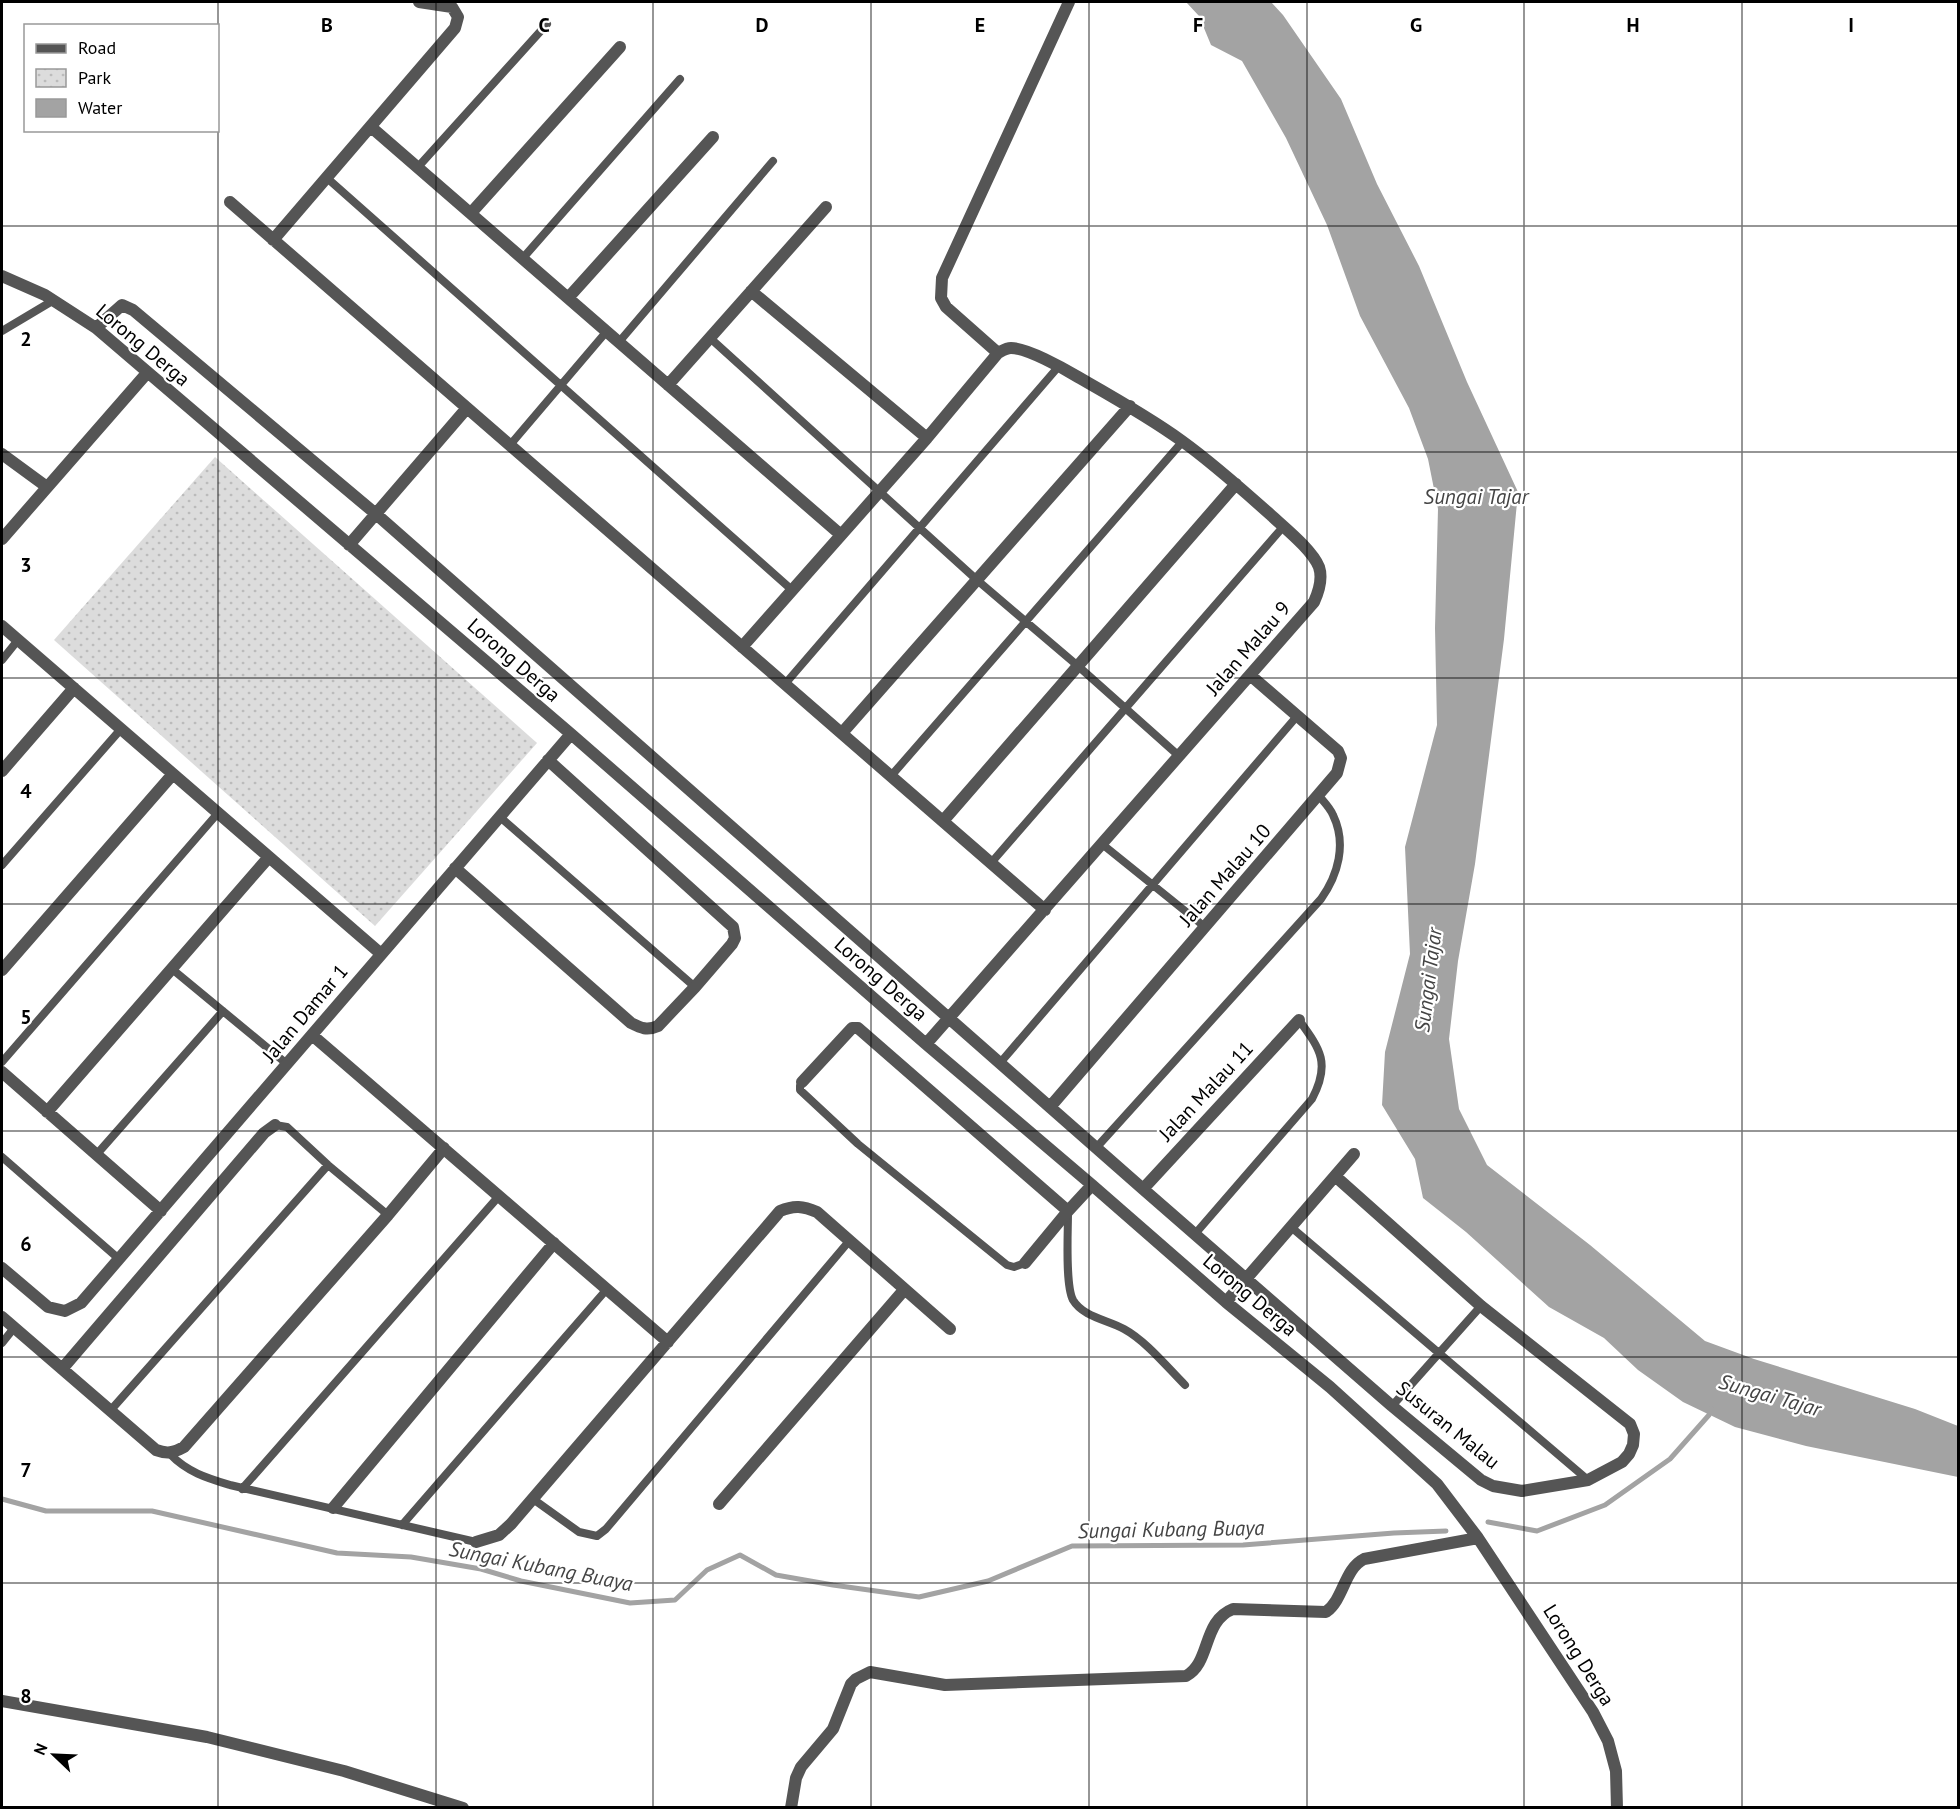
<svg xmlns="http://www.w3.org/2000/svg" width="1960" height="1809" viewBox="0 0 1960 1809" font-family="'PT Sans',sans-serif">
<style>
.park{fill:url(#park-dots)}
.water{fill:#a3a3a3}
.lines{fill:none;stroke-linecap:round;stroke-linejoin:round}
.stream{stroke:#a3a3a3;stroke-width:5}
.lane{stroke:#555;stroke-width:8}
.street{stroke:#555;stroke-width:12}
.grid{fill:none;stroke:#000;stroke-width:1.5;stroke-opacity:0.55}
.labels{text-anchor:middle;dominant-baseline:central;stroke-width:4.5;stroke-linejoin:round;paint-order:stroke}
.street-label{font-size:20px;fill:#000;stroke:#fff}
.water-label{font-size:21px;font-style:italic;fill:#444;stroke:#fff}
.grid-label{font-size:20px;text-anchor:middle;font-weight:bold;fill:#000;stroke:#fff;stroke-width:4.5;stroke-linejoin:round;paint-order:stroke}
</style>
<defs>
<pattern id="park-dots" width="8" height="8" patternUnits="userSpaceOnUse" patternTransform="scale(1.5)"><rect width="8" height="8" fill="#dcdcdc"/><path d="M2 2h.1M6 6h.1" fill="none" stroke="#bbb" stroke-width="1.8" stroke-linecap="round"/></pattern>
</defs>
<rect width="100%" height="100%" fill="#fff"/>
<path class="park" d="M215 457 537 743 375 926 54 640Z"/>
<path class="water" d="M1186 2H1271L1283 15 1341 99 1377 184 1419 266 1467 382 1518 492 1504 639 1475 864 1458 961 1449 1039 1459 1109 1487 1165 1590 1245 1705 1341 1754 1359 1915 1409 1958 1426V1477L1806 1446 1735 1427 1683 1402 1638 1370 1604 1338 1549 1307 1466 1232 1423 1198 1415 1159 1382 1105 1385 1052 1410 954 1405 847 1437 725 1435 628 1438 509 1428 459 1409 408 1360 316 1327 225 1286 138 1242 61 1211 45 1199 16Z"/>
<g class="lines">
<path class="stream" d="M2 1499 46 1511H152L337 1553 411 1557 481 1569 521 1581 630 1603 675 1600 707 1570 740 1555 776 1575 833 1585 919 1597 988 1581 1072 1546 1243 1545 1394 1533 1446 1531
M1488 1522 1537 1531 1605 1505 1670 1459 1709 1415 1711 1408"/>
<path class="lane" d="M418 167 547 24
M327 178 792 590
M523 258 680 79
M2 331 54 300
M710 338 977 580 1078 666 1179 756
M619 342 773 161
M510 445 607 331
M2 660 18 640
M785 684 1059 366
M891 776 1183 441
M500 817 695 987
M1102 844 1205 927
M991 863 1283 527
M2 865 121 729
M172 969 287 1064
M2 1062 218 813
M1000 1063 1298 715
M802 1082 800 1086V1090L858 1144 1007 1265 1014 1267 1025 1263
M275 1125 287 1127 328 1165 388 1215
M1096 1148 1321 899C1338 875 1347 844 1333 815 1330 808 1324 802 1319 796
M97 1154 223 1011
M2 1157 119 1259
M1068 1213C1068 1232 1065 1285 1073 1300 1083 1317 1108 1320 1124 1329 1146 1341 1167 1367 1185 1385
M1291 1227 1588 1480
M1195 1234 1312 1099C1331 1063 1320 1049 1299 1020
M2 1343 14 1328
M1392 1406 1481 1306
M110 1411 328 1165
M170 1454C187 1472 207 1478 230 1485L476 1542
M242 1489 499 1196
M533 1499 579 1532 597 1536 606 1529 850 1240
M402 1525 607 1289"/>
<path class="street" d="M371 127 841 535
M230 202 1045 910
M471 213 620 47
M273 240 455 28 458 17 452 7 419 2
M2 276 45 295 96 328 571 734 926 1044 1092 1185 1226 1302 1330 1387 1437 1484 1478 1538 1593 1712 1608 1741 1616 1771 1617 1808
M751 291 927 438
M568 298 713 137
M96 328 122 305 133 310 376 514 1143 1189 1392 1406 1481 1480 1493 1486 1522 1491 1588 1480 1622 1462 1629 1454 1633 1445 1634 1434 1630 1424 1481 1306 1335 1176
M998 353 946 307 941 298 942 278 1069 2
M668 385 826 207
M2 454 47 487
M2 539 147 373
M349 545 467 408
M2 626 380 953
M742 647 927 438 998 353C1002 351 1006 348 1011 348 1027 348 1063 368 1078 377 1113 397 1149 417 1182 441 1214 464 1244 491 1273 517 1287 530 1312 550 1319 567 1323 579 1319 591 1314 602L926 1044
M842 733 1130 406
M2 771 74 688
M943 821 1236 484
M455 868 631 1023C641 1028 647 1031 658 1026L695 987 732 944 735 938 733 927 548 760
M2 970 173 774
M312 1035 668 1342
M2 1072 161 1211
M802 1082 852 1028H858L1068 1211
M1050 1107 1337 773 1341 758 1338 751 1250 675
M47 1112 269 857
M1143 1189 1299 1020
M1025 1263 1068 1211 1092 1185
M2 1268 48 1307 65 1311 81 1303 571 734
M1226 1302 1354 1154
M2 1317 156 1450C167 1454 173 1453 184 1447L388 1215 444 1148
M62 1369 264 1133 275 1125
M719 1504 904 1290
M333 1508 554 1243
M476 1542 499 1535 511 1524 780 1211C794 1205 803 1206 817 1212L950 1329
M2 1701 207 1737 344 1771 463 1808
M791 1808 796 1778 801 1767 833 1729 851 1684 856 1679 870 1672 945 1685 1186 1676C1211 1663 1202 1621 1233 1609L1326 1612C1344 1599 1344 1569 1364 1559L1478 1538"/>
</g>
<path class="grid" d="M218 2V1808M436 2V1808M653 2V1808M871 2V1808M1089 2V1808M1307 2V1808M1524 2V1808M1742 2V1808M2 226H1958M2 452H1958M2 678H1958M2 904H1958M2 1131H1958M2 1357H1958M2 1583H1958"/>
<g class="labels">
<g class="street-label">
<text transform="translate(143 345) rotate(40)">Lorong Derga</text>
<text transform="translate(1248 648) rotate(-49)">Jalan Malau 9</text>
<text transform="translate(514 660) rotate(41)">Lorong Derga</text>
<text transform="translate(1225 875) rotate(-49)">Jalan Malau 10</text>
<text transform="translate(881 979) rotate(41)">Lorong Derga</text>
<text transform="translate(305 1013) rotate(-50)">Jalan Damar 1</text>
<text transform="translate(1206 1091) rotate(-47)">Jalan Malau 11</text>
<text transform="translate(1250 1295) rotate(40)">Lorong Derga</text>
<text transform="translate(1448 1425) rotate(39)">Susuran Malau</text>
<text transform="translate(1579 1655) rotate(58)">Lorong Derga</text>
</g>
<g class="water-label">
<text x="1476" y="496">Sungai Tajar</text>
<text transform="translate(1428 980) rotate(-83)">Sungai Tajar</text>
<text transform="translate(1770 1395) rotate(16)">Sungai Tajar</text>
<text transform="translate(1171 1529) rotate(-1)">Sungai Kubang Buaya</text>
<text transform="translate(541 1566) rotate(11)">Sungai Kubang Buaya</text>
</g>
</g>
<g class="grid-label">
<text x="327" y="32">B</text>
<text x="544" y="32">C</text>
<text x="762" y="32">D</text>
<text x="980" y="32">E</text>
<text x="1198" y="32">F</text>
<text x="1416" y="32">G</text>
<text x="1633" y="32">H</text>
<text x="1851" y="32">I</text>
<text x="26" y="346">2</text>
<text x="26" y="572">3</text>
<text x="26" y="798">4</text>
<text x="26" y="1024">5</text>
<text x="26" y="1251">6</text>
<text x="26" y="1477">7</text>
<text x="26" y="1703">8</text>
</g>
<rect width="1960" height="1809" fill="none" stroke="#000000" stroke-width="6"/>
<rect x="24" y="24" width="195" height="108" fill="#ffffff" stroke="#999999" stroke-width="1.5"/>
<rect x="36" y="44" width="30" height="9" fill="#555555" stroke="#999999" stroke-width="1.5"/>
<text x="78" y="54" font-size="18" fill="#000000">Road</text>
<rect x="36" y="69" width="30" height="18" fill="url(#park-dots)" stroke="#999999" stroke-width="1.5"/>
<text x="78" y="84" font-size="18" fill="#000000">Park</text>
<rect x="36" y="99" width="30" height="18" fill="#a3a3a3" stroke="#999999" stroke-width="1.5"/>
<text x="78" y="114" font-size="18" fill="#000000">Water</text>
<g transform="translate(54 1755) rotate(293)" stroke="#ffffff" stroke-width="4.5" paint-order="stroke">
<path d="M0-4.5L10 22L0 15L-10 22Z" fill="#000000"/>
<text y="-9" font-size="16" font-weight="bold" text-anchor="middle" fill="#000000">N</text>
</g>
</svg>
